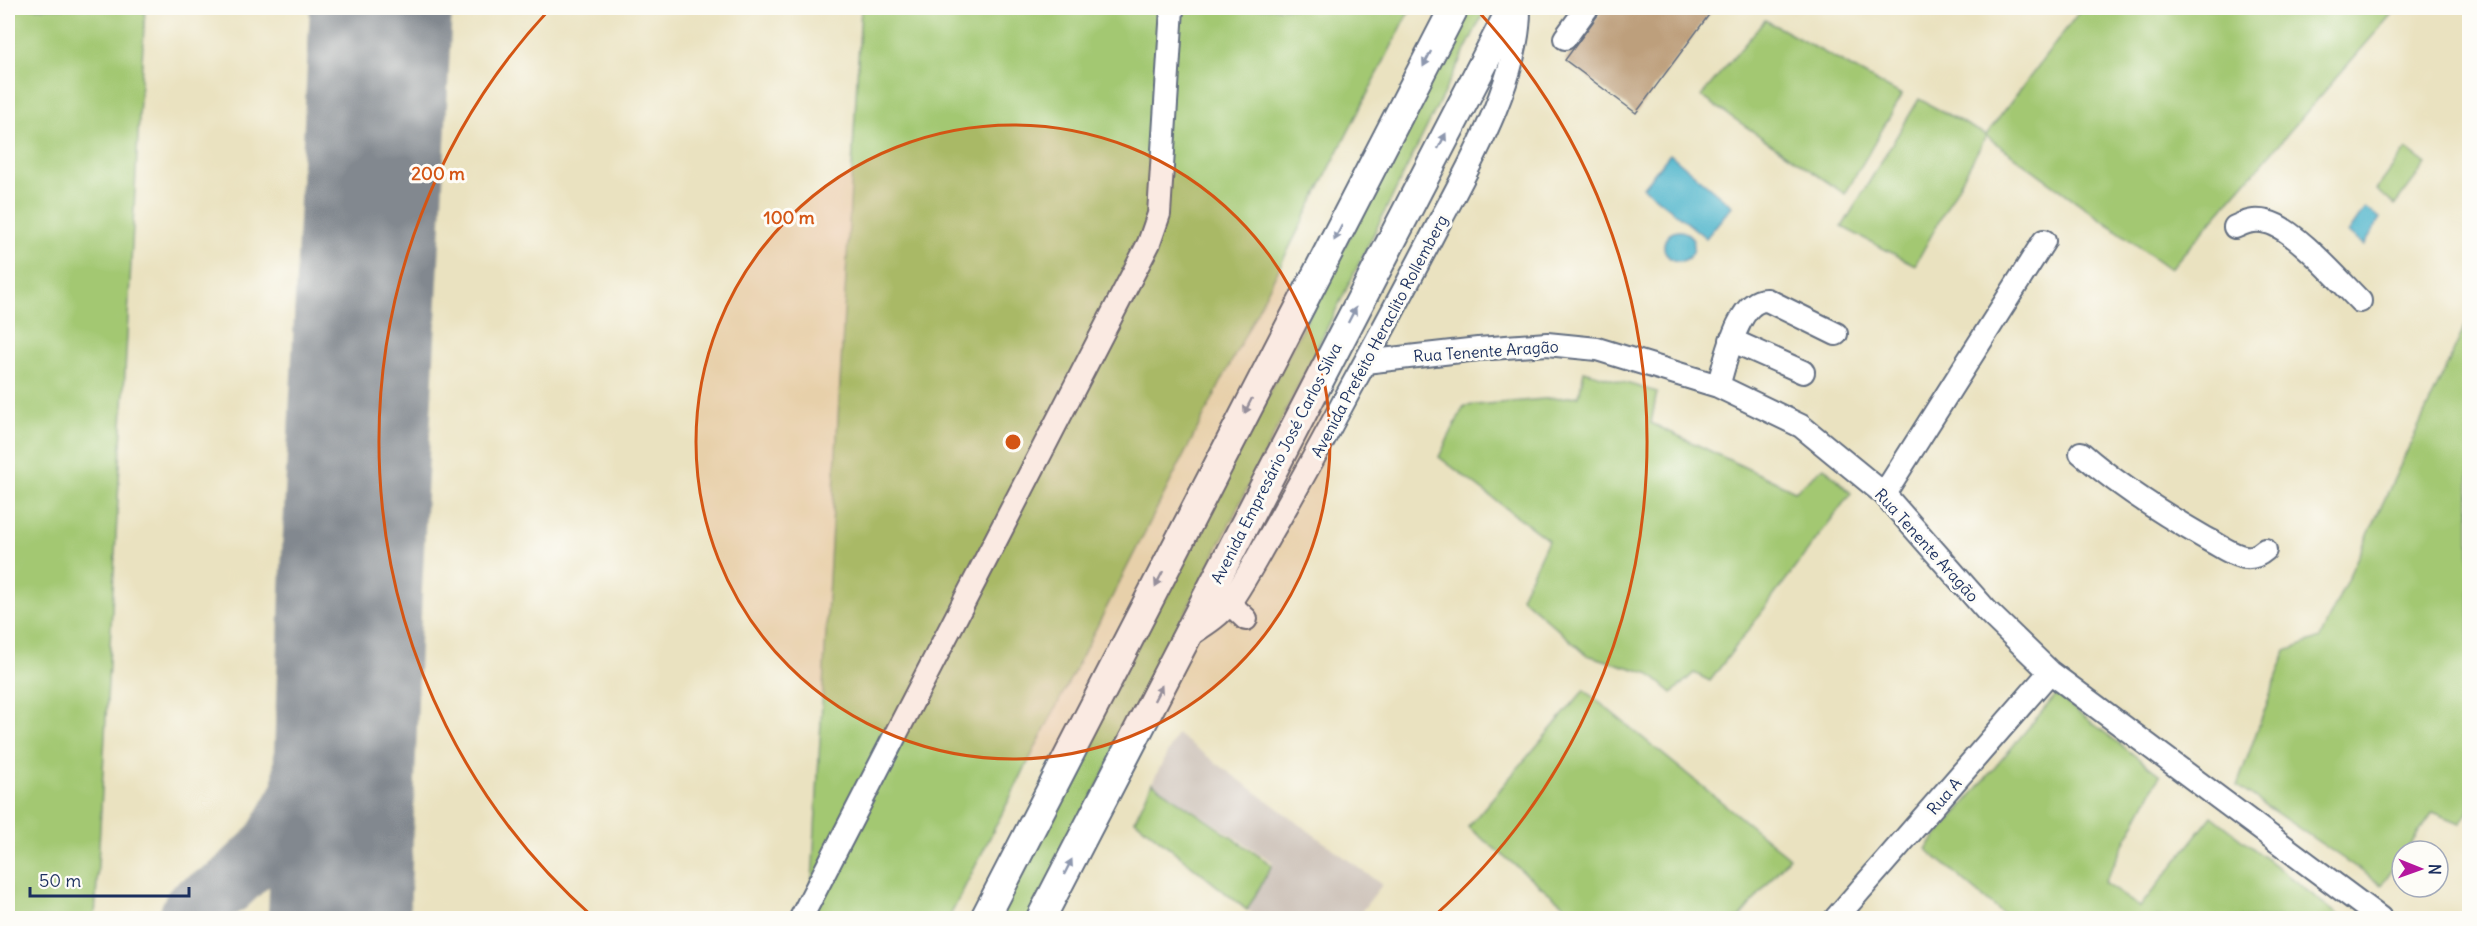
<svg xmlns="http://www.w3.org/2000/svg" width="2477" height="926" viewBox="0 0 2477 926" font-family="Delius,sans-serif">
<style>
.industrial{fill:#cdc2b9}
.green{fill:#a3c872;stroke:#5f7c68;stroke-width:1.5}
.water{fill:#4cb4cb;stroke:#347294;stroke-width:1.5}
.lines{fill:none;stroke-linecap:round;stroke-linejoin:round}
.taxiway{stroke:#82888f;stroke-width:57}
.runway{stroke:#82888f;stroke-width:142}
.building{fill:#bd9f7b}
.minor-casing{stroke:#636e80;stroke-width:26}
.major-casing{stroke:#636e80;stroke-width:32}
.minor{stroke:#fff;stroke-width:22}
.major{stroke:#fff;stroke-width:28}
.oneway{fill:#8d97ae}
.ring{fill:none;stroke:#d45514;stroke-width:3}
.labels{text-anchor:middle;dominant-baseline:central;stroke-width:6;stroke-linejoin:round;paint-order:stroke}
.street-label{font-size:16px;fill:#1b2f5e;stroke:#fdfcf7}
.centre{fill:#d45514;stroke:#fdfcf7;stroke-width:3}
.ring-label{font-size:18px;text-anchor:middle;font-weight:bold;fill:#d45514;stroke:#fdfcf7;stroke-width:6;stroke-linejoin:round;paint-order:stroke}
</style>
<rect width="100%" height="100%" fill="#fdfcf7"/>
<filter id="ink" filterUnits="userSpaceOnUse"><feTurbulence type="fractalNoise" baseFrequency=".0167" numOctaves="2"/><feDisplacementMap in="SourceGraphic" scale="12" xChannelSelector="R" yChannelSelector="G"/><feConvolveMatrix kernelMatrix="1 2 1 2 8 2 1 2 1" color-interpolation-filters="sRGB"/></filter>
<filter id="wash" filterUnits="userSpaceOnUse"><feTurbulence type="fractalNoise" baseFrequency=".008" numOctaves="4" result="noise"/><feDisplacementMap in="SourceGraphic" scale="24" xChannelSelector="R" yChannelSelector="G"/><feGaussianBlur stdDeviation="1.35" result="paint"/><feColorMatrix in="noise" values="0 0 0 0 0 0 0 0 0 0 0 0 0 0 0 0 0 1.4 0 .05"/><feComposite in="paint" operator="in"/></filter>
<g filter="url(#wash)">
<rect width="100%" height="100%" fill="#eae2c0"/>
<path class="industrial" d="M1177 734 1382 885 1356 918H1259L1247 910 1273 862 1152 783Z"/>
<path class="green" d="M8 8H145L95 918H8Z
M861 8H1411L949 918H810Z
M1468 8H1486L1174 636 1030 918H997Z
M2082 8H2397L2170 269 1986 136 1915 265 1842 227 1919 99 1986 135Z
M1765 20 1902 95 1845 194 1701 96Z
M2406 149 2426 164 2395 205 2376 190Z
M2469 318V812L2460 823 2433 812 2406 851H2402V856L2382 885 2237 786 2286 651 2320 638Z
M1584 371 1657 392 1651 423 1795 491 1824 467 1851 493 1710 681 1694 673 1672 693 1648 673 1587 655 1521 597 1548 540 1439 457 1464 406 1579 396Z
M1584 690 1789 857 1740 918H1580L1468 827Z
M2056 695 2160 775 2104 883 2140 907 2212 816 2342 918H2008L1926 849Z
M1152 783 1272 865 1247 910 1135 820Z"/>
<path class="water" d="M1670 154 1732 206 1706 238 1643 187Z
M2365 208 2380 218 2364 245 2348 233Z
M1664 246a15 15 0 1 1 30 0a15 15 0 1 1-30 0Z"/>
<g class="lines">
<path class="taxiway" d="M187 918 192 907 228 886 270 846 298 797 326 718 341 668 351 590"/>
<path class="runway" d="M339 918 351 590 381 8"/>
</g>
<g id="blocks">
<path class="building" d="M1603 8H1714L1636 113 1565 60Z"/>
</g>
</g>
<g filter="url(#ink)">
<use href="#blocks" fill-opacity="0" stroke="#636e80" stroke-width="1.5"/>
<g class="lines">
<defs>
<path id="minor" d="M1565 38 1587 8
M2235 227C2246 222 2254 219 2267 222 2294 228 2339 280 2360 301
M1731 340 1803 372
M1365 362 1478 349 1547 344 1597 349 1718 386 1801 426 1884 494 1986 610 2050 672 2380 918
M1718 386C1725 366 1737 298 1767 300L1836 334
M2081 453C2119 486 2163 514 2207 539 2217 544 2229 553 2240 556 2250 559 2257 557 2265 550
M1884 494 2044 241
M1229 603 1246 619
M1188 636C1203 626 1219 617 1230 602 1245 581 1257 557 1270 535 1298 487 1325 437 1351 388 1381 333 1410 279 1439 223 1471 163 1520 76 1519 8
M801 918 1149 243 1159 214 1172 8
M1836 918 2050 672"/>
<path id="major" d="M985 918 1454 8
M1041 918 1512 8"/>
</defs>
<use href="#minor" class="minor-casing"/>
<use href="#major" class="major-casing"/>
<use href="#minor" class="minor"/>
<use href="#major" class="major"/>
</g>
<defs><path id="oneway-solid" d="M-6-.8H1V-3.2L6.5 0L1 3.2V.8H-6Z" transform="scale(1.5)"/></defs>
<g class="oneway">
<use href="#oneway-solid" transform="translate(1427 59) rotate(117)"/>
<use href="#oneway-solid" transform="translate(1442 141) rotate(-63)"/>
<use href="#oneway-solid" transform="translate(1338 233) rotate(117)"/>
<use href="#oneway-solid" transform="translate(1352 315) rotate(-63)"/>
<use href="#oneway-solid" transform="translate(1248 406) rotate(117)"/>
<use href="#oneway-solid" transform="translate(1159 579) rotate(117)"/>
<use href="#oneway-solid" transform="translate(1158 693) rotate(-63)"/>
<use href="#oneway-solid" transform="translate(1068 867) rotate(-63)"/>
</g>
</g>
<circle cx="1013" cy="442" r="317" fill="#d45514" fill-opacity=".12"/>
<g class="ring">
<circle cx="1013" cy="442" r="317"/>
<path d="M593 917A634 634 0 0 1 549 10M1477 10A634 634 0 0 1 1433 917"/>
</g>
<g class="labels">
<g class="street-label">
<text transform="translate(1379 336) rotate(-62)">Avenida Prefeito Heraclito Rollemberg</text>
<text transform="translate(1486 351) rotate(-4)">Rua Tenente Aragão</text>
<text transform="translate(1276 463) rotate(-63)">Avenida Empresário José Carlos Silva</text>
<text transform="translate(1927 545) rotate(48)">Rua Tenente Aragão</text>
<text transform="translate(1944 796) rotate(-49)">Rua A</text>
</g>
</g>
<circle cx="1013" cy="442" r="9" class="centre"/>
<g class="ring-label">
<text x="438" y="180">200 m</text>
<text x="789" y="224">100 m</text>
</g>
<rect width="2477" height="926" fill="none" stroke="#fdfcf7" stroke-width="30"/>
<g transform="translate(2420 869) rotate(91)"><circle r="28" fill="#fdfcf7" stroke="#a3aaba" stroke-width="1.5"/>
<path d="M0-4.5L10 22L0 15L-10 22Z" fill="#b5179e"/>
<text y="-9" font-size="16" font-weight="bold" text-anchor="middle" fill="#1b2f5e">N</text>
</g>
<path d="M30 887v9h159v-9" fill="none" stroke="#1b2f5e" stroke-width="3"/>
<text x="39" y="887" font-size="18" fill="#1b2f5e" stroke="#fdfcf7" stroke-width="4.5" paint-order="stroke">50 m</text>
</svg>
